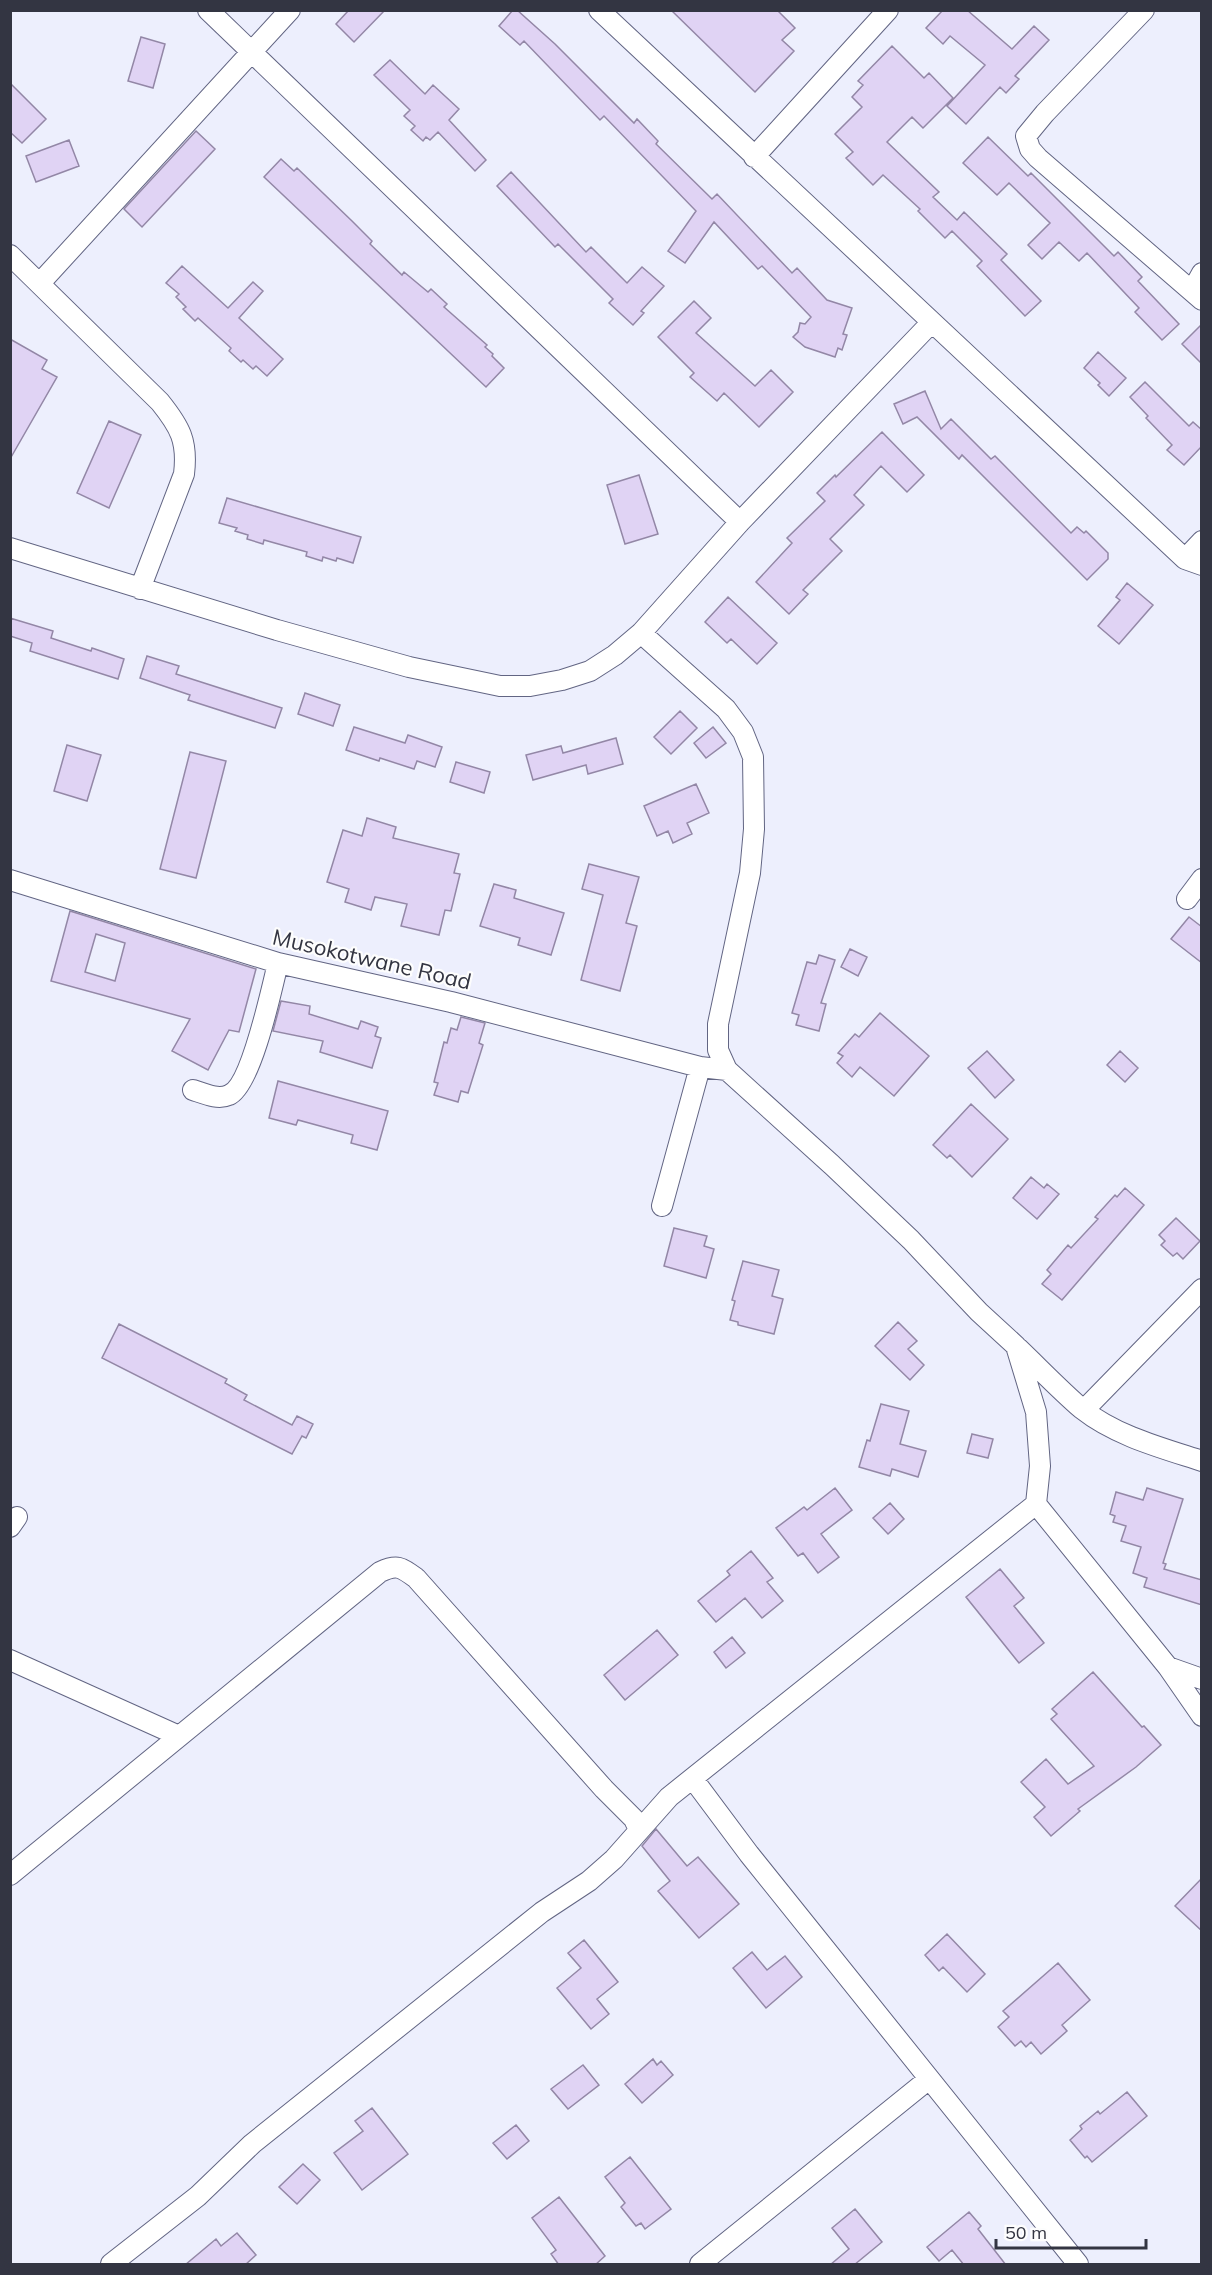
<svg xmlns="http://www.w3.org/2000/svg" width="1212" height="2275" viewBox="0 0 1212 2275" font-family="Mulish,sans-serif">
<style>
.building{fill:#e0d3f4;stroke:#9387a6;stroke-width:1.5;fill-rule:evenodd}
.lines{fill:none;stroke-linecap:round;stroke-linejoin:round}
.minor-casing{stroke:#626583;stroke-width:22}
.minor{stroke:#fff;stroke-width:20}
.labels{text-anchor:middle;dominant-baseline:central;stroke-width:4.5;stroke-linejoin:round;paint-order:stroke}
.street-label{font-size:22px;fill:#333542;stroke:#fdfdfd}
</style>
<rect width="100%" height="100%" fill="#edeffd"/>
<path class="building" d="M349 10H385L354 42 336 24Z
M513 10H517L555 44 634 123 637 119 658 141 656 144 712 199 717 194 792 273 797 268 827 300 852 308 843 334 847 335 842 350 838 348 835 357 805 347 793 337 798 332 800 323 805 324 811 317 762 266 758 269 714 222 685 263 668 251 696 211 604 116 600 120 524 41 520 45 499 26Z
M671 10H777L795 28 782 40 794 51 755 92Z
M943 10H967L1012 49 1034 26 1049 40 1015 76 1019 79 1006 93 1000 87 966 124 947 106 985 65 950 36 943 44 926 28Z
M141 37 165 44 153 88 128 81Z
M892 46 924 78 929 73 953 98 923 128 912 117 887 142 939 192 933 197 957 220 964 212 1007 254 1001 260 1041 301 1025 316 977 266 982 261 952 231 945 238 918 211 920 209 883 175 873 185 846 158 853 152 835 134 862 107 852 97 863 85 858 81Z
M390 60 425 94 433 85 459 109 449 120 486 160 475 171 438 132 430 140 426 137 423 141 411 130 415 126 404 116 410 110 374 75Z
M10 83 46 119 22 143 10 132Z
M196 131 215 149 142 227 124 209Z
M988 137 1028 176 1031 173 1114 256 1118 252 1142 277 1138 281 1179 324 1162 340 1135 312 1139 308 1087 253 1079 261 1059 242 1042 259 1028 245 1050 223 1009 183 997 195 963 163Z
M69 140 79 166 36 182 26 156Z
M281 159 294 171 297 168 352 221 372 241 370 244 402 275 404 272 428 292 431 289 447 304 444 307 487 345 485 347 493 354 492 356 504 368 486 387 264 177Z
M511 172 586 252 591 247 627 283 642 267 664 286 641 311 644 313 633 325 609 303 613 299 558 244 555 247 497 186Z
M182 266 228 308 253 282 263 291 239 318 283 359 267 376 256 366 253 369 243 360 241 362 229 351 231 348 198 318 195 321 183 309 186 307 176 297 179 294 166 283Z
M694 301 711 318 696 333 755 386 771 370 793 392 759 427 724 393 717 401 690 377 694 373 658 337Z
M1202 324V364L1182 344Z
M10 339 47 360 42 369 57 377 10 459Z
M1098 352 1126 378 1109 396 1098 385 1100 383 1084 368Z
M1145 382 1189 426 1193 422 1202 430V446L1184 465 1167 450 1172 445 1146 418 1148 416 1130 397Z
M925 391 941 429 951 419 991 459 995 456 1071 533 1077 527 1084 533 1086 531 1108 553V559L1087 580 962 455 959 459 917 417 903 424 894 404Z
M109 421 141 435 109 508 77 493Z
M882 432 924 475 907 492 881 466 854 495 864 505 830 539 842 551 803 590 808 594 789 614 756 582 792 543 787 538 825 501 817 493 835 475 836 477Z
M639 475 658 534 625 544 607 485Z
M227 498 361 537 353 563 337 558 336 561 323 557 322 561 306 556 307 552 264 540 263 544 247 539 248 535 235 531 237 528 219 523Z
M1127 583 1153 605 1119 644 1098 626 1120 600 1116 597Z
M728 597 777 643 757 664 731 639 727 643 705 622Z
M10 618 53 631 51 638 91 651 92 648 124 659 118 679 30 651 32 643 10 636Z
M147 656 179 666 176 674 282 708 275 728 188 700 190 695 140 678Z
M305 693 340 705 333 726 298 714Z
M680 711 697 728 671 754 654 737Z
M354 727 405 743 408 735 442 747 435 767 417 761 414 769 380 758 379 761 346 750Z
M713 727 726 743 706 758 694 743Z
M616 738 623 764 588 774 586 765 533 780 526 755 561 746 563 753Z
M67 745 101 755 87 801 54 791Z
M190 752 226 761 196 878 160 869Z
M456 762 490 772 484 793 450 782Z
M696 784 709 813 687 823 692 834 673 843 668 831 657 836 644 806Z
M367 818 396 827 393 838 459 854 454 873 460 874 451 911 445 910 439 935 401 926 407 904 375 897 371 910 345 902 349 889 327 882 343 830 362 836Z
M589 864 639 877 626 923 637 926 620 991 581 980 603 895 582 889Z
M494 884 516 890 514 898 564 913 551 955 518 945 520 938 480 926Z
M70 911 256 969 239 1032 229 1030 208 1070 172 1051 190 1019 51 981ZM96 934 125 943 115 981 85 972Z
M1189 917 1202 927V963L1171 939Z
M850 949 867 957 858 976 841 967Z
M819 955 835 960 821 1003 826 1004 819 1031 796 1025 799 1015 792 1013 807 962 816 964Z
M281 1001 310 1006 309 1014 358 1029 361 1021 378 1027 375 1036 381 1038 372 1068 320 1052 323 1041 273 1031Z
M880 1013 929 1056 894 1096 860 1067 852 1077 837 1063 843 1056 838 1053 855 1034 859 1037Z
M461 1017 485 1023 479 1043 483 1045 468 1093 461 1091 458 1102 434 1095 438 1083 434 1082 444 1042 447 1043 451 1028 457 1030Z
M987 1051 1014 1080 995 1098 968 1068Z
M1120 1051 1138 1068 1125 1082 1107 1065Z
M278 1081 388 1111 377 1150 351 1143 353 1135 298 1120 296 1125 269 1118Z
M971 1104 1008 1139 972 1177 950 1155 947 1158 933 1145Z
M1031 1177 1044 1188 1047 1184 1059 1194 1037 1219 1013 1198Z
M1125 1188 1144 1205 1062 1300 1042 1284 1051 1274 1047 1270 1068 1245 1071 1248 1098 1219 1095 1217 1115 1195 1117 1197Z
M1176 1218 1200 1241 1183 1259 1177 1253 1173 1256 1161 1245 1165 1241 1159 1235Z
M674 1228 707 1236 704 1246 714 1249 706 1278 664 1266Z
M743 1261 779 1270 772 1296 783 1299 774 1334 738 1325V1322L730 1320 735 1301 732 1300Z
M898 1322 917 1341 908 1349 924 1365 910 1380 875 1346Z
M119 1324 227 1379 225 1383 247 1395 244 1400 292 1425 297 1416 313 1424 306 1438 302 1436 292 1454 102 1358Z
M881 1404 909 1411 900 1444 926 1451 918 1477 892 1469 890 1476 859 1467 867 1440 870 1441Z
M972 1434 993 1439 988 1458 967 1453Z
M835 1488 852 1510 821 1534 839 1557 818 1573 803 1553 798 1556 776 1528 804 1507 807 1510Z
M1147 1488 1183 1499 1163 1563 1166 1564 1164 1569 1202 1580V1605L1144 1587 1147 1578 1133 1573 1141 1547 1121 1541 1126 1526 1113 1522 1115 1516 1110 1514 1116 1492 1143 1500Z
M890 1503 904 1519 888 1534 873 1518Z
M751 1551 773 1578 767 1582 783 1601 762 1618 745 1598 716 1622 698 1601 730 1575 727 1571Z
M1000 1569 1024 1598 1014 1606 1044 1643 1019 1663 966 1597Z
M657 1630 678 1655 625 1700 604 1675Z
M732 1637 745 1653 726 1668 714 1652Z
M1093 1672 1142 1727 1144 1726 1161 1745 1136 1767 1078 1809 1080 1811 1051 1836 1034 1817 1045 1807 1021 1782 1046 1759 1068 1784 1094 1766 1051 1719 1057 1714 1052 1709Z
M656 1829 687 1866 698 1857 739 1904 699 1938 658 1891 670 1881 642 1846Z
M1202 1878V1931L1175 1906Z
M947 1934 985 1974 967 1992 943 1967 939 1971 925 1955Z
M584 1940 618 1982 597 1999 609 2014 591 2029 557 1988 581 1968 568 1953Z
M752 1952 767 1970 785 1956 802 1977 766 2008 733 1968Z
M1058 1963 1090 2000 1062 2025 1067 2031 1041 2054 1031 2042 1026 2047 1021 2041 1015 2046 998 2027 1009 2017 1003 2011Z
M653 2059 657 2065 661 2061 673 2075 642 2103 625 2084Z
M583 2065 599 2085 568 2109 551 2089Z
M1127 2092 1147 2116 1092 2162 1087 2156 1085 2158 1070 2140 1082 2129 1080 2126 1098 2111 1100 2114Z
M372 2108 408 2154 362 2190 334 2153 363 2131 355 2121Z
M516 2125 529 2141 507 2159 493 2143Z
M630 2157 671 2209 645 2229 641 2223 636 2226 621 2207 625 2203 605 2177Z
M303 2164 320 2180 297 2204 279 2187Z
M559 2197 605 2256 595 2265H559L551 2254 556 2250 532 2218Z
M855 2209 882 2242 854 2265H830L849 2249 832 2228Z
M969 2212 981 2226 978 2229 1006 2265H964L952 2250 939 2261 927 2247Z
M237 2233 256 2255 245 2265H185L216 2239 221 2246Z"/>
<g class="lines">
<defs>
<path id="minor" d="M208 10 740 522
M599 10 1185 559 1202 565
M1144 10 1045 113 1026 136 1030 149 1038 158 1202 300
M754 157 888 10
M10 255 160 402C180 427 188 441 184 474L140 589
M40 283 290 10
M1192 291 1202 273
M10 548 277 630 409 667 500 686H530L562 680 590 671 615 655 641 633 740 522 931 323
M1185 559 1202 541
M10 880 278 963 451 1002 700 1067 727 1070
M1187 899 1202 879
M193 1090C205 1094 218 1100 229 1095 251 1086 272 988 278 963
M662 1206 700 1067
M1018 1348C1039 1368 1060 1390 1082 1409 1116 1436 1162 1448 1202 1461
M1084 1410 1202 1289
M1036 1504 1168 1667 1202 1716
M10 1527 17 1517
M10 1660 179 1736
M1168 1667 1202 1679
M693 1779 749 1854 1078 2264
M10 1875 380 1572C397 1564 401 1567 416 1578L604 1789 634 1819 639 1830
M111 2264 198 2196 252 2144 542 1912 589 1881 614 1859 669 1797 1036 1504 1040 1466 1036 1412 1016 1346 979 1312 911 1240 832 1165 727 1070 718 1050V1024L750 873 754 829 753 757 743 732 726 709 641 633
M700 2264 929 2079"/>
</defs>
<use href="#minor" class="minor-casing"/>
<use href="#minor" class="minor"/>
</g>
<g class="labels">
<g class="street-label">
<text transform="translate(372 959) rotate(13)">Musokotwane Road</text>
</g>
</g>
<rect width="1212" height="2275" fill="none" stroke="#333542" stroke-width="24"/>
<path d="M996 2239v9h150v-9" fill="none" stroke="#333542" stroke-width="3"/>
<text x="1005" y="2239" font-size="18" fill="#333542" stroke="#fdfdfd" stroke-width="4.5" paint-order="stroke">50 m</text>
</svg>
